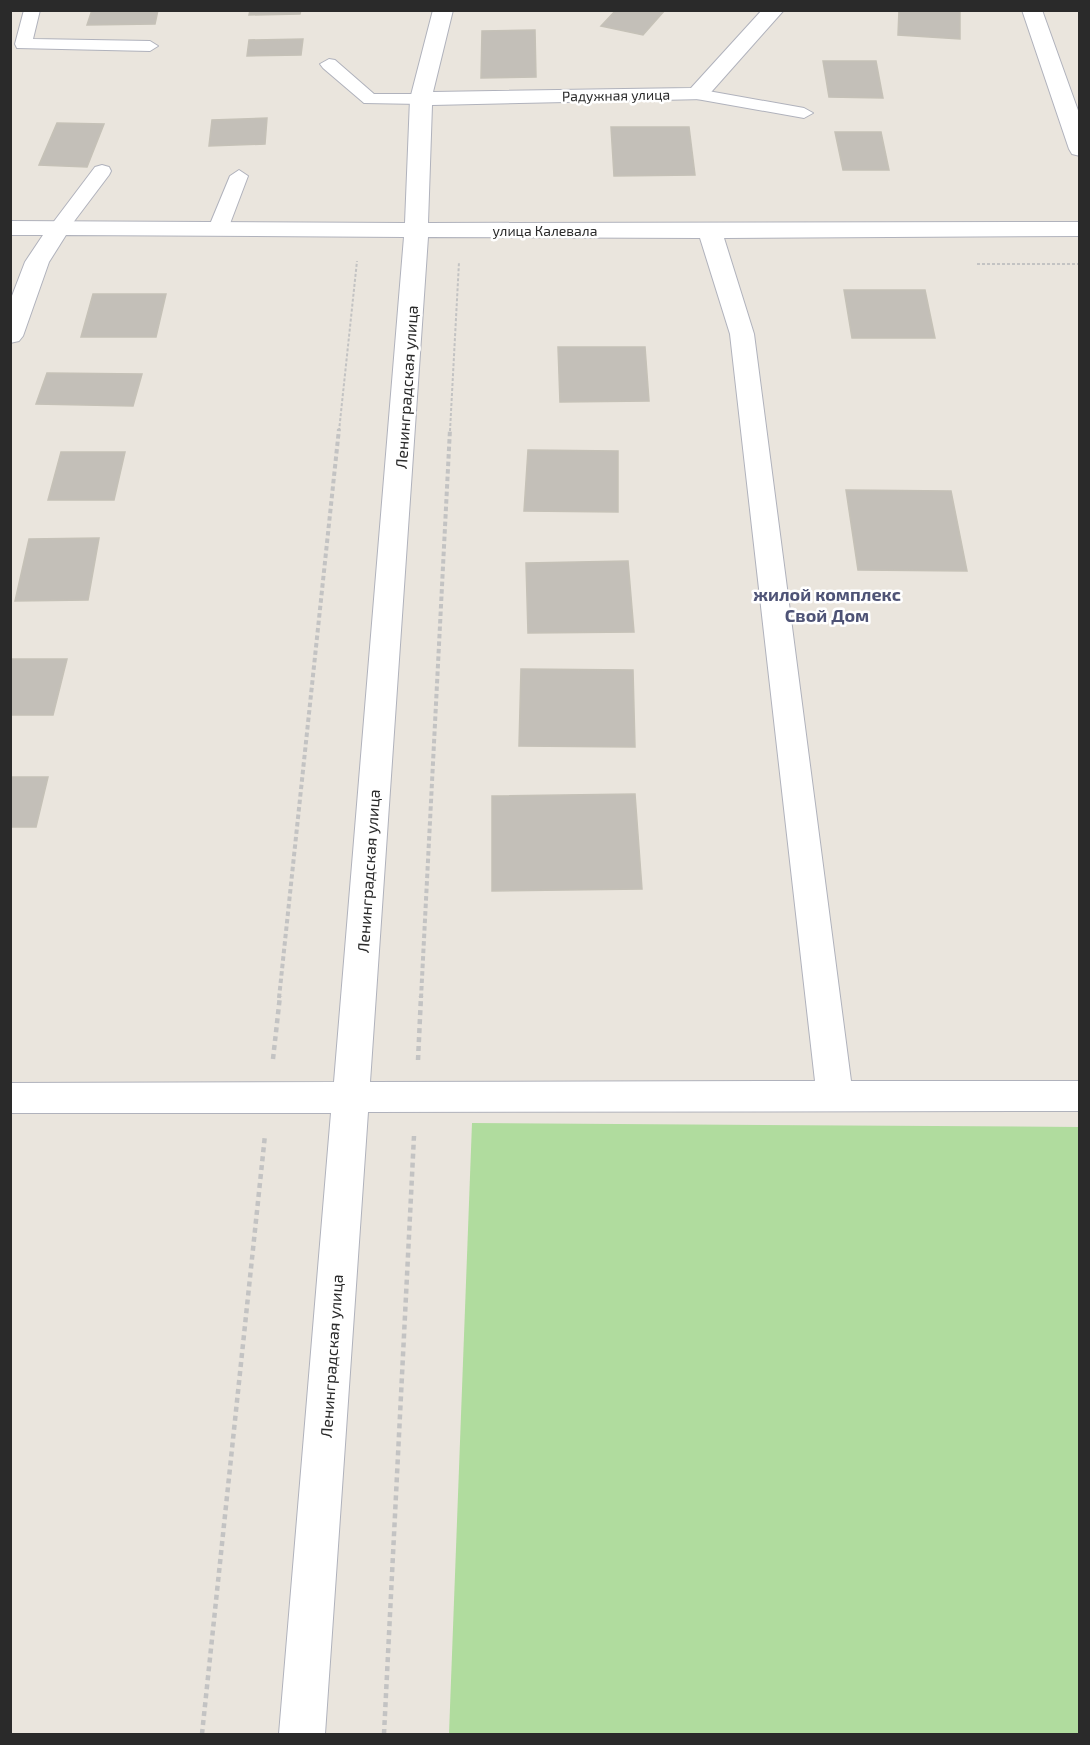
<svg xmlns="http://www.w3.org/2000/svg" width="1090" height="1745" viewBox="0 0 1090 1745" font-family="'Exo 2',sans-serif">
<style>
.green{fill:#b0dc9e}
.building{fill:#c3bfb8;stroke:#c5c1b7;stroke-width:1.5}
.lines{fill:none;stroke-linecap:round;stroke-linejoin:round}
.service-casing{stroke:#b0b2bc;stroke-width:2}
.minor-casing{stroke:#b0b2bc;stroke-width:2}
.path-far2{stroke:#c3c3c3;stroke-width:2;stroke-dasharray:3 2;stroke-linecap:butt}
.path-far1{stroke:#c3c3c3;stroke-width:4;stroke-dasharray:4.5 3;stroke-linecap:butt}
.path{stroke:#c3c3c3;stroke-width:4.5;stroke-dasharray:5 4;stroke-linecap:butt}
.service{fill:#fff;fill-rule:evenodd}
.minor{fill:#fff;fill-rule:evenodd}
.labels{text-anchor:middle;dominant-baseline:central;stroke-width:5;stroke-linejoin:round;paint-order:stroke}
.far-street-label{font-size:14px;fill:#2a2a2a;stroke:#fff}
.street-label{font-size:16px;fill:#2a2a2a;stroke:#fff}
.neighbourhood-label{font-size:18px;font-weight:bold;fill:#4e5376;stroke:#fff}
</style>
<rect width="100%" height="100%" fill="#eae5dd"/>
<path class="green" d="M472 1123 1079 1127V1734H449Z"/>
<path class="building" d="M92 10H158L155 24 87 25Z
M250 10H301L300 14 249 15Z
M616 10H665L643 35 601 26Z
M899 10H960V39L898 35Z
M535 30 536 77 481 78 482 31Z
M303 39 301 55 247 56 249 40Z
M823 61H876L883 98 829 97Z
M267 118 265 144 209 146 212 120Z
M57 123 104 124 87 167 39 165Z
M611 127H689L695 175 614 176Z
M835 132H881L889 170H843Z
M844 290H925L935 338H852Z
M93 294H166L156 337H81Z
M558 347H645L649 401 560 402Z
M47 373 142 374 133 406 36 404Z
M528 450 618 451V512L524 511Z
M61 452H125L114 500H48Z
M846 490 951 491 967 571 858 570Z
M99 538 88 600 15 601 29 539Z
M628 561 634 632 528 633 526 563Z
M10 659H67L53 715H10Z
M521 669 633 670 635 747 519 746Z
M10 777H48L36 827H10Z
M635 794 642 889 492 891V796Z"/>
<g class="lines">
<defs>
<path id="service" d="M24 10H40L33 39 150 41 158 46 150 51 17 48 15 44Z
M329 59 335 60 374 94H421L430 99 421 104 364 103 323 68 320 64Z
M697 89 804 108 813 113 804 118 691 98 688 94 691 90Z
M102 165 109 167 111 171 109 175 66 232H52L49 228 52 224 95 167Z
M239 170 248 176 228 229 225 233H211L208 229 230 176Z"/>
<path id="minor" d="M433 10H453L433 92 691 88 762 10H784L705 99 432 105 428 223 1080 222V236L724 238 754 334 851 1081H1080V1111L368 1112 325 1734H279L331 1113H10V1083L334 1082 404 237 66 235 49 262 23 336 19 341 10 343V301L25 262 43 235H10V221L405 223 410 99ZM428 237 700 238 730 334 815 1081 370 1082Z
M1022 10H1042L1080 116V156L1072 154 1069 149Z"/>
</defs>
<use href="#service" class="service-casing"/>
<use href="#minor" class="minor-casing"/>
<path class="path-far2" d="M977 264H1080
M339 431 357 261
M450 431 459 262"/>
<path class="path-far1" d="M279 998 339 429
M421 998 450 429"/>
<path class="path" d="M273 1059 280 996
M418 1060 421 996
M202 1734 265 1135
M384 1734 414 1136"/>
<use href="#service" class="service"/>
<use href="#minor" class="minor"/>
</g>
<g class="labels">
<g class="far-street-label">
<text transform="translate(616 95) rotate(-1)">Радужная улица</text>
<text x="545" y="230">улица Калевала</text>
</g>
<g class="street-label">
<text transform="translate(406 387) rotate(-86)">Ленинградская улица</text>
<text transform="translate(368 871) rotate(-86)">Ленинградская улица</text>
<text transform="translate(331 1356) rotate(-86)">Ленинградская улица</text>
</g>
<g class="neighbourhood-label">
<text x="827" y="594">жилой комплекс<tspan x="827" dy="21">Свой Дом</tspan></text>
</g>
</g>
<rect width="1090" height="1745" fill="none" stroke="#2a2a2a" stroke-width="24"/>
</svg>
